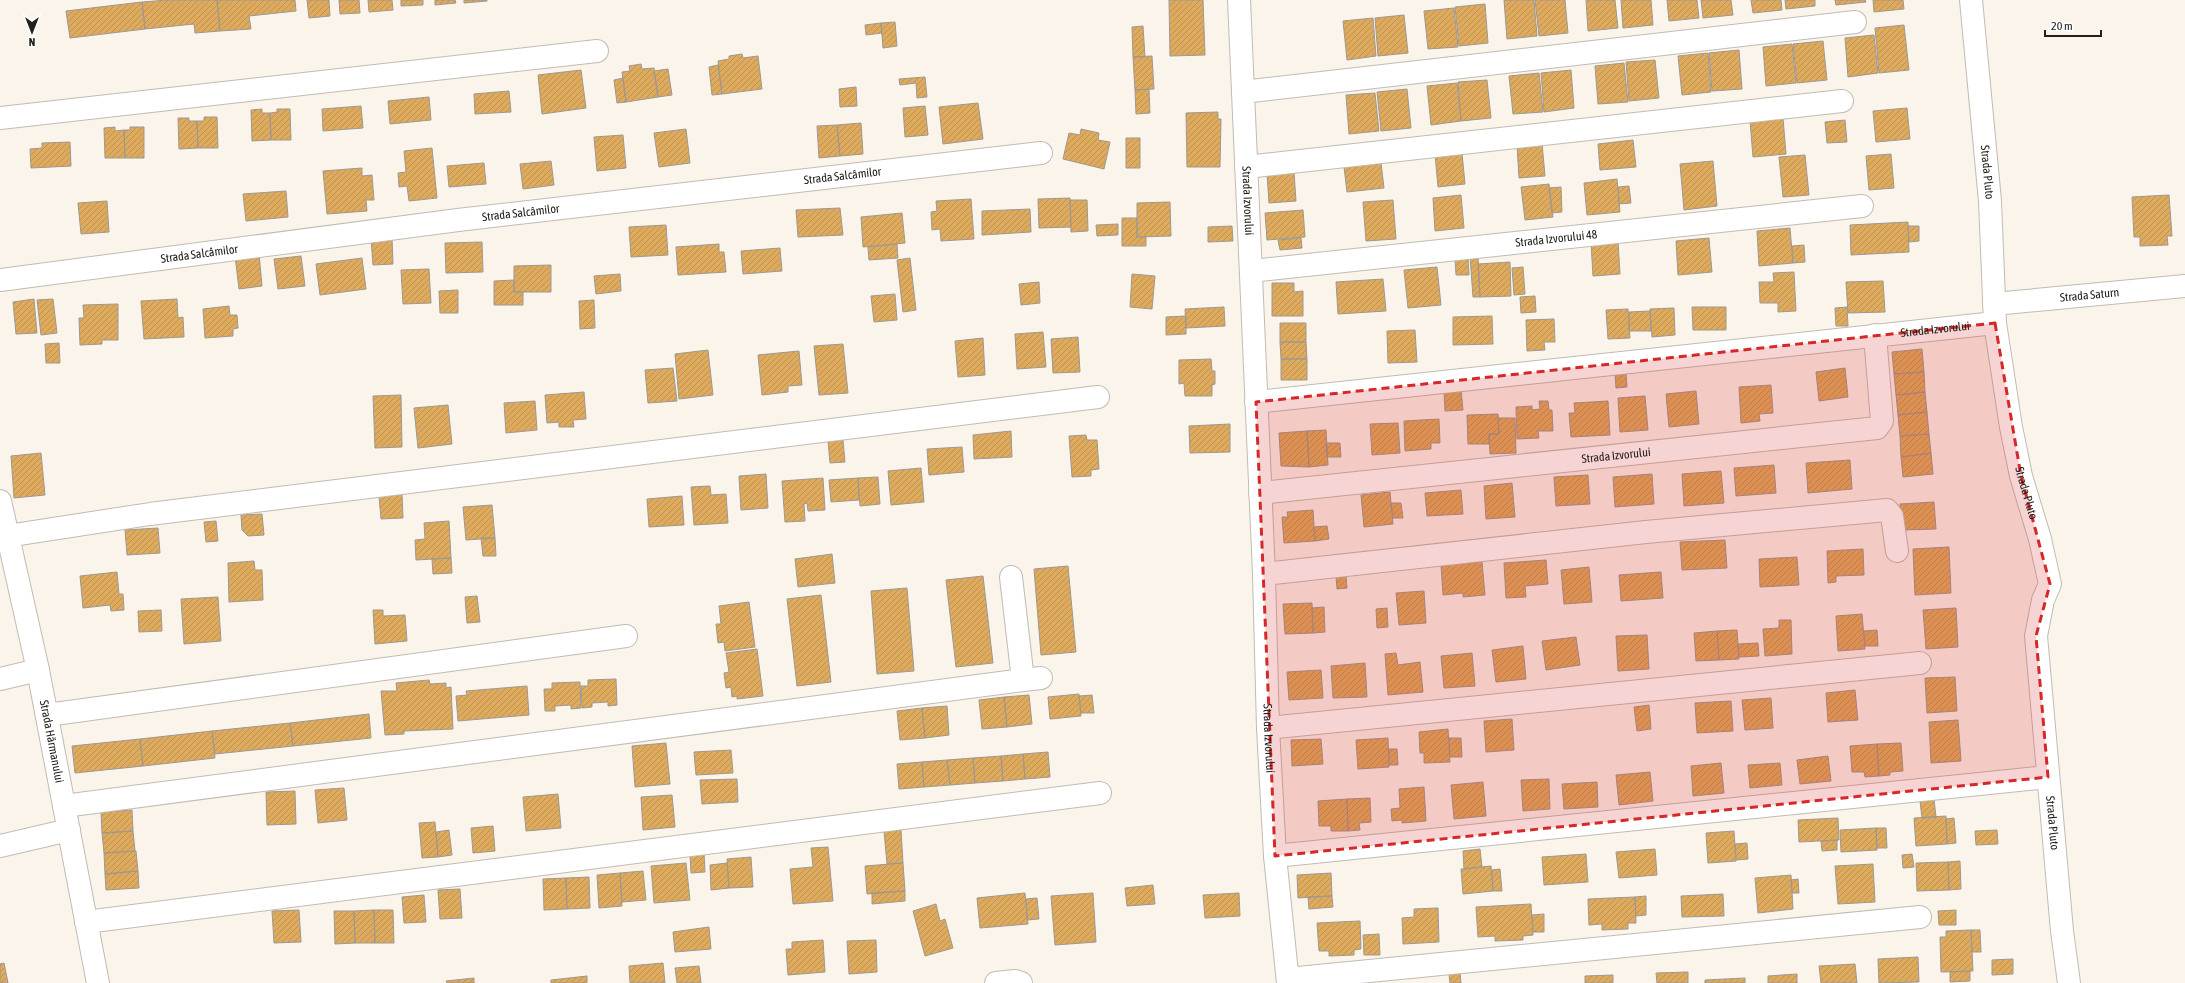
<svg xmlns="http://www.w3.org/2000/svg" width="2185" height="983" viewBox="0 0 2185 983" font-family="'Asap Condensed',sans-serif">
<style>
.building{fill:url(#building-hatch);stroke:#9e9891}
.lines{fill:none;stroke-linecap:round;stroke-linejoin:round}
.minor-casing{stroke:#c1bbb3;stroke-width:24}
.minor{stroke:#fff;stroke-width:22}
.marked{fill:#d62828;fill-opacity:0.2;stroke:#d62828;stroke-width:3;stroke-dasharray:8 5;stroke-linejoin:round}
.labels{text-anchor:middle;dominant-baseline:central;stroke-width:3;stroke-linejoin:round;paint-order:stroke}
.street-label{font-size:12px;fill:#22201d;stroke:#fff}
</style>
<defs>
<pattern id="building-hatch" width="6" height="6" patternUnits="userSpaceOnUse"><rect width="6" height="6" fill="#deaa5e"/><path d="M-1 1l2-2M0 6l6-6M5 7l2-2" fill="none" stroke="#be9251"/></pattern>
</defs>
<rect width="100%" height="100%" fill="#faf4eb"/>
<path class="building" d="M167 0H217L220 31 195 33 194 24 145 29 142 2Z
M217 0H295L296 11 249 16 251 29 220 31Z
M307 0H329L330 16 309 18Z
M339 0H359L360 13 340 14Z
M368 0H392L393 10 369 12Z
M401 0H423V5L401 6Z
M435 0H455L456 3 435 5Z
M464 0H487V1L464 3Z
M1169 0H1203L1205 55 1170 56Z
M1504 0H1534L1537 36 1507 39Z
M1535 0H1565L1568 33 1539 36Z
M1586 0H1615L1618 28 1588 31Z
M1621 0H1651L1653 25 1623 28Z
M1667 0H1697L1699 18 1669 21Z
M1701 0H1731L1733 15 1703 18Z
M1751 0H1781L1782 10 1753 13Z
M1785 0H1815V6L1786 9Z
M1835 0H1865L1866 2 1836 5Z
M1873 0H1903L1904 9 1874 12Z
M142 2 145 29 70 38 66 11Z
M1485 4 1488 43 1459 46 1455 7Z
M1454 8 1458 47 1428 49 1424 11Z
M1404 15 1408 53 1378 56 1375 18Z
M1373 18 1376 56 1347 60 1343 21Z
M895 22 897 46 883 48 881 23Z
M881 23 882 33 866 35 865 25Z
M1904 25 1909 70 1879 73 1875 28Z
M1143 26 1145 57H1133L1132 27Z
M1874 35 1878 73 1848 77 1845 38Z
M1823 41 1827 80 1797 83 1793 44Z
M1792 44 1796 83 1766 86 1763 47Z
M1739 50 1742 89 1712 91 1709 53Z
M1708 53 1711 92 1682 95 1678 56Z
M742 54 743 58 758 56 762 89 722 94 718 61 729 59V56Z
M1152 56 1154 89 1135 90 1133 57Z
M1655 60 1659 98 1629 101 1626 62Z
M1624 63 1628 102 1598 104 1595 66Z
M641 64 642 69 654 68 658 97 626 102 622 72 630 71 629 66Z
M718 65 722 94 712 95 709 67Z
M668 69 672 95 658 97 654 71Z
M581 70 586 108 542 114 538 75Z
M1571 70 1574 108 1544 112 1541 73Z
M1539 73 1543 112 1513 114 1509 76Z
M925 77 927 97 917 98 916 83 900 85 899 79Z
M623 78 626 102 617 103 614 80Z
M1487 80 1491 118 1461 121 1458 82Z
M1457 83 1461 121 1431 125 1427 86Z
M856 87 857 106 840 107 839 89Z
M1149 89 1150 113 1136 114 1135 90Z
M1407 89 1411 128 1381 131 1377 92Z
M509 91 511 112 475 114 474 94Z
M1375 93 1379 131 1349 134 1346 95Z
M429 97 431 120 390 124 388 101Z
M978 103 983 139 943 144 939 107Z
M361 106 363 128 323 131 322 109Z
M925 106 928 135 905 137 903 108Z
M1907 108 1910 139 1876 142 1873 111Z
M262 109V113H270L271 140 252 141 251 110Z
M277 109H290L291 140H271L270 113 277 112Z
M1218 112V119H1221L1220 167H1187L1186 113Z
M204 117H217L218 148H198L197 121H204Z
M178 118H189V121H197L198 148 179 149Z
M1783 118 1786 154 1753 157 1750 121Z
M1845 120 1847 142 1827 143 1825 122Z
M861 123 863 154 840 156 837 125Z
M837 125 840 156 819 158 817 126Z
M115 127V131L124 130 125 158H105L104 128Z
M130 127H144V158H125L124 130H130Z
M686 129 690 163 659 167 654 133Z
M1081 129 1099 133 1098 140 1110 142 1104 169 1063 159 1069 133 1080 135Z
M623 135 626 168 597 171 594 137Z
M1126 138H1140V168H1126Z
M1633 140 1636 167 1600 170 1598 144Z
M70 142 71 166 31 168 30 149 42 148V143Z
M1542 143 1545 176 1519 178 1517 145Z
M432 148 437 198 409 201 407 186 399 187 398 173 406 172 404 151Z
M1462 153 1465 184 1438 187 1435 154Z
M1891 154 1894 188 1869 190 1866 156Z
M1805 155 1809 195 1783 197 1779 157Z
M551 161 554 185 523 189 520 164Z
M1713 161 1717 206 1684 210 1680 164Z
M484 163 486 184 449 187 447 166Z
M1381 163 1384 188 1347 192 1344 167Z
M362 168V176L372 175 374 200H366L367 211 327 214 323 171Z
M1294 172 1296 201 1269 203 1267 174Z
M1617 179 1620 212 1587 215 1584 183Z
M1549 184 1553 217 1525 220 1521 187Z
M1629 186 1631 203 1619 204 1618 187Z
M1561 187 1562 212 1552 213 1549 188Z
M286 191 288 217 246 221 243 194Z
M1461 195 1464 228 1435 231 1433 198Z
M2169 195 2172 236H2167L2168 245 2140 246V237H2134L2132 197Z
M1070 198 1071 227 1039 228 1038 199Z
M971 199 974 239 941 241 940 229 932 230 931 212 937 211 936 201Z
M1070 200H1087L1088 231 1071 232Z
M1393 200 1396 239 1366 241 1363 202Z
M107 201 109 232 81 234 78 203Z
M1170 202 1171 236 1137 237V203Z
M840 208 843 235 798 237 796 210Z
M1030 209 1031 232 982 235V211Z
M1303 210 1305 237 1267 240 1265 213Z
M902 213 905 243 863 247 861 217Z
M1122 218H1137V237H1146V246H1122Z
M1908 222 1909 252 1851 255 1850 225Z
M1118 224V235L1097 236 1096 225Z
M666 225 668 255 631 257 629 227Z
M1232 226 1233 241 1208 242V227Z
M1908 226H1919V241L1909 242Z
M1790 228 1793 263 1759 266 1757 231Z
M392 238 393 264 373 265 371 239Z
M1301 238 1302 248 1280 250 1278 240Z
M1709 238 1712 272 1678 275 1676 241Z
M1618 241 1620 274 1593 276 1591 243Z
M482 242 483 272 446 273 445 243Z
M719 244V252H724L726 272 678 275 676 247Z
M897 244 898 258 869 260 868 247Z
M1804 245 1805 262 1793 263 1792 246Z
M780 248 782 271 743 274 741 251Z
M259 253 262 286 239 289 235 256Z
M301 256 305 286 278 289 274 259Z
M1478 256 1480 297H1473L1470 257Z
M1468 257 1469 275H1456L1455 258Z
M362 258 366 289 320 295 316 264Z
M910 258 916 310 903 312 897 260Z
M1510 262 1511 296 1480 297 1478 264Z
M551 265V292H514V266Z
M1437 267 1441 305 1408 308 1404 270Z
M1523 267 1525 294 1514 295 1512 268Z
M429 269 431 303 403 304 401 270Z
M1794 272 1796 311 1778 312V303H1760L1759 282H1774L1773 273Z
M620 274 621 291 596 294 594 276Z
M1132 274 1155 276 1152 309 1130 307Z
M1383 279 1386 311 1338 314 1336 282Z
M514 280V292H523V305H494V281Z
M1883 281 1885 312 1848 313 1846 282Z
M1039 282 1040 303 1021 305 1019 284Z
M1272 283H1294V292L1303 291V316H1272Z
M458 290V313H440L439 291Z
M895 294 897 320 874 322 871 296Z
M1535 296 1536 312 1521 313 1520 297Z
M34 299 37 333 16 334 13 302Z
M53 299 57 333 41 335 37 300Z
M177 299 178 318 183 317 184 337 144 339 141 301Z
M594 300 595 328 580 329 579 301Z
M118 304V340H102V344L80 345 79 318H84L83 305Z
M229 306 230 315H237L238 328 233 329V336L205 338 203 309Z
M1224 307 1225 326 1186 328 1185 309Z
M1692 307H1726V330H1693Z
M1847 307 1848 326H1836L1835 308Z
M1674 308 1675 335 1652 337 1650 309Z
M1628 309 1630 338 1608 339 1606 310Z
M1650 311 1651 331H1629V312Z
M1186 316V334L1166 335V317Z
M1492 316 1493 344 1453 345V317Z
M1554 319 1555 342H1544L1545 350 1527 351 1526 320Z
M1280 323H1306V342H1280Z
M1415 330 1417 362 1388 363 1387 331Z
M1043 332 1046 367 1017 369 1015 334Z
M1078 337 1080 372 1053 373 1051 339Z
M983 338 985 375 958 377 955 341Z
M1280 342H1306L1307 359H1281Z
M59 343 60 363H46L45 344Z
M843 344 848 393 819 395 814 346Z
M1922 349 1924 372 1894 374 1892 352Z
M708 350 713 395 679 399 675 354Z
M799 351 802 385 788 386V392L762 395 758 355Z
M1211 359 1212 371H1215V384L1212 385V396H1185L1184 383 1179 384V360Z
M1281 359H1307V380H1281Z
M673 368 677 401 648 403 645 370Z
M1845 368 1848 397 1819 401 1816 372Z
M1924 372 1925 392 1896 395 1894 374Z
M1626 373 1627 387 1616 388 1615 374Z
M1771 385 1773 413 1759 414 1760 421 1741 423 1739 387Z
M1461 390 1463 410 1445 411 1444 391Z
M1696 391 1699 424 1669 427 1666 394Z
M584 392 586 419 573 420 574 427H559V422L547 423 545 395Z
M1925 392 1927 412 1898 415 1896 395Z
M401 395 402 447 375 448 373 396Z
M1645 396 1648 430 1620 432 1618 398Z
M535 401 537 430 506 433 504 403Z
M1539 401H1548L1549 410H1552L1553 431H1538L1539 438 1517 439 1516 407 1532 406V410L1540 409Z
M1608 401 1610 435 1571 437 1569 413H1575L1574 403Z
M448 405 452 444 418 448 414 408Z
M1927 412 1929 434 1900 436 1898 415Z
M1498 414 1499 434H1489V444H1468L1467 415Z
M1498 418H1515L1516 453 1490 454 1489 434H1499Z
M1439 419 1440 443H1431V449L1405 451 1404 421Z
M1398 423 1400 453 1372 455 1370 424Z
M1230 424V452L1190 453 1189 426Z
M1326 430 1328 465 1309 467 1307 431Z
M1011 431 1012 457 974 459 973 435Z
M1307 431 1309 467 1281 466 1279 433Z
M1929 434 1931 453 1901 457 1900 436Z
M1086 435 1087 440H1097L1099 469 1091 470V476L1072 477 1069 436Z
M843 440 845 462 830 463 828 441Z
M1326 443H1340L1341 457H1327Z
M962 447 964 472 929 475 927 449Z
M41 453 45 495 14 498 11 456Z
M1931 453 1933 474 1903 477 1901 457Z
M1850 460 1852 489 1808 493 1806 463Z
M1774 465 1776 493 1736 496 1734 468Z
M921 468 924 502 891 505 888 471Z
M1721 471 1724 503 1684 506 1682 474Z
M766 474 768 508 741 510 739 476Z
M1652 474 1654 504 1615 507 1613 477Z
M1588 475 1590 504 1556 506 1554 477Z
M878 477 880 504 860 506 858 478Z
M823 478 825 510 808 511 807 503 804 504 805 521 785 522 782 481Z
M858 478 859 500 831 502 829 480Z
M1512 483 1515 517 1486 519 1484 486Z
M710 486 711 495 726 494 728 523 694 525 691 487Z
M1461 490 1463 514 1427 516 1425 493Z
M1390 492 1393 524 1364 527 1361 495Z
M402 494 403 518 381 519 379 496Z
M682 496 684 525 649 527 647 499Z
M1934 502 1936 529 1902 530 1900 504Z
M1391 503H1401L1403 518H1393Z
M492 505 495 538 466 540 463 507Z
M1313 510 1315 541 1284 543 1282 517H1288L1287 512Z
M262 514 264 535 248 536 242 530 241 515Z
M216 521 218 541 206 542 204 522Z
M449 521 451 558 416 560 415 540 425 539 424 523Z
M1327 526 1329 539 1315 541 1314 527Z
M158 528 160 553 127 555 125 530Z
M481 538H495L496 556H483Z
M1725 540 1727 568 1682 570 1680 542Z
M1949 547 1951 593 1915 595 1913 549Z
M1863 549 1864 575 1836 576V582L1828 583 1827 551Z
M832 554 835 583 798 587 795 559Z
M1797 557 1799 585 1760 587 1759 559Z
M451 558 452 573 433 574 432 559Z
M1546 560 1548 584 1525 586 1526 597 1506 598 1504 563Z
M254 561 255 570H262L263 600 229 602 228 563Z
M1482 562 1485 595 1463 597V593L1443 595 1441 565Z
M1068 566 1076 652 1041 655 1034 569Z
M1589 567 1592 602 1564 604 1561 570Z
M117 572 119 594H123L124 610 111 611 110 605 83 608 80 576Z
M1661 572 1663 598 1621 601 1619 575Z
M983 576 993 663 956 667 946 580Z
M1336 576H1346L1347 588 1337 589Z
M907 588 914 671 877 674 871 591Z
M1424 591 1426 623 1399 625 1396 593Z
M821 595 831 682 797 686 787 599Z
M477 596 480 622 467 623 465 597Z
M218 597 221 641 184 644 181 599Z
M749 602 755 647 725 651 724 642 718 643 716 624H721L719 606Z
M1312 603 1313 633 1285 634 1283 604Z
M1324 607 1325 632 1313 633 1312 608Z
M1387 608 1388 627 1377 628 1376 609Z
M1956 608 1958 647 1926 649 1923 610Z
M161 610 162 631 139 632 138 611Z
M373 610H383V616L405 615 407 641 375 644Z
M1862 614 1865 649 1838 651 1836 616Z
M1779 620H1791L1792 654 1765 656 1763 629 1779 628Z
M1737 630 1739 659 1719 660 1717 631Z
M1877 630 1878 646H1865L1864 631Z
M1717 631 1719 660 1696 661 1694 633Z
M1647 635 1649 669 1618 671 1616 636Z
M1576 637 1580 665 1546 670 1542 641Z
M1758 643 1759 656 1739 657 1738 644Z
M1523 646 1526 679 1496 682 1492 650Z
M757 649 763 696 737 699V696L732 697 731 687 726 688 724 673 729 672 726 653Z
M1396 653 1398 665 1420 662 1423 692 1388 695 1385 654Z
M1472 653 1475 686 1444 688 1441 656Z
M1365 663 1367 697 1333 698 1331 666Z
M1321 670 1323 698 1289 700 1287 672Z
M1955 677 1957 711 1927 713 1925 678Z
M616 679 617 705 608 706V702L592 703V707L582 708 581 686H588V680Z
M429 680 430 684 446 683V688L451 687 453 729 404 731V734L385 735 381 691H397L396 683Z
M580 682 581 708 571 709V705L555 706V711H545L544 689H552V683Z
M527 686 529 715 458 721 456 696 467 695 466 691Z
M1855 690 1858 720 1828 722 1826 693Z
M1079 694 1081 716 1050 719 1048 697Z
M1029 695 1032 724 1007 727 1004 697Z
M1092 695 1094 713H1081L1079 696Z
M1004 697 1007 727 982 729 979 700Z
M1771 698 1773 728 1745 730 1742 700Z
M1731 701 1733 731 1697 733 1695 703Z
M1649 705 1651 729 1637 731 1634 707Z
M947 706 949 735 925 738 922 708Z
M922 708 925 738 900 740 897 711Z
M369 714 371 738 293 746 290 723Z
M1512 719 1514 750 1486 752 1484 721Z
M1958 720 1961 761 1931 763 1929 722Z
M290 723 293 746 215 754 212 731Z
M1448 729 1450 762 1424 763V753H1420L1419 732Z
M212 731 215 758 143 766 140 739Z
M1388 738 1389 767 1358 769 1356 740Z
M1449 738H1461L1462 757H1450Z
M140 739 143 766 75 773 72 746Z
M1321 739 1323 764 1292 766 1291 740Z
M666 743 670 784 635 787 632 746Z
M1901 743 1903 771 1890 772V775L1879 776 1877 744Z
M1877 744 1879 776 1865 777 1864 772H1852L1850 746Z
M1389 749H1397L1398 765H1389Z
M731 750 733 773 696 775 694 752Z
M1048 752 1050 777 1025 779 1023 754Z
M1023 754 1025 779 1003 781 1001 756Z
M1001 756 1003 781 975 783 973 758Z
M1828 756 1831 781 1800 784 1797 760Z
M973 758 975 783 950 785 947 760Z
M947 760 950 785 924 787 922 762Z
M922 762 924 787 899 789 897 764Z
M1721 763 1724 793 1693 796 1691 766Z
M1780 763 1782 785 1750 788 1748 765Z
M1650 772 1653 801 1619 805 1616 775Z
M737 779 738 802 702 804 700 780Z
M1549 779 1550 809 1523 811 1521 780Z
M1483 782 1486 816 1454 819 1451 785Z
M1597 782 1598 807 1564 809 1562 784Z
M1424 787 1426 821 1402 823V820L1392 821 1391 809 1400 808 1399 789Z
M344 788 347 820 318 823 315 790Z
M295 791 296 824 267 825 266 792Z
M558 794 561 828 526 831 523 797Z
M672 795 675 827 643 830 641 797Z
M1370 798 1371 822 1359 823 1360 830 1348 831 1347 799Z
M1347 799 1348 831H1331V826H1319L1318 801Z
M1934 799 1936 817 1922 818 1920 801Z
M132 810 133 831 102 833 101 812Z
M1946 816 1947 844 1916 846 1914 818Z
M1838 818 1839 840 1799 842 1798 820Z
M1954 818 1956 843 1947 844 1946 819Z
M435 822 438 857 422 858 419 823Z
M493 826 495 851 473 853 471 828Z
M1876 828 1877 850 1841 852 1840 830Z
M1876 828H1886L1887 848H1877Z
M449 830 452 855 438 857 436 832Z
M901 830 903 863 887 864 884 831Z
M1997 830 1998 844 1976 845 1975 831Z
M133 831 135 851 104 853 102 833Z
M1734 831 1736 861 1708 863 1706 833Z
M1837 840V850L1822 851 1821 841Z
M1747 843 1748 859 1736 860 1735 844Z
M828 847 833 901 793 904 790 869 813 867 811 848Z
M1480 849 1482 867 1464 869 1463 851Z
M1655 849 1657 875 1619 878 1616 852Z
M136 851 138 871 105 874 104 853Z
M704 853 705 872 691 873 690 854Z
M1586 854 1588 882 1544 885 1542 857Z
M1912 854 1914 867 1903 868 1902 855Z
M751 857 753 887 729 888 727 859Z
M1960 861 1961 889 1949 890 1948 862Z
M1948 862 1949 890 1917 891 1916 863Z
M686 863 690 900 654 903 651 866Z
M727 863 729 888 711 890 710 865Z
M903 863 905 891 867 894 865 866Z
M1873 864 1875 902 1838 904 1835 866Z
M1491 866 1493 891 1463 894 1461 869Z
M1500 869 1502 891H1493L1492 870Z
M138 871 139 888 106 890 105 874Z
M643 871 646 900 622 902 620 873Z
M620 873 622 906 599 908 597 875Z
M1331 873 1332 896 1298 898 1297 875Z
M1791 875 1793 909 1758 913 1755 878Z
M589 877 590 908 567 909 566 878Z
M566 878 567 909 544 910 543 879Z
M1798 879 1799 893H1792L1791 880Z
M1153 885 1155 904 1127 906 1125 888Z
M460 889 462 918 440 919 438 890Z
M905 891V901L872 904V893Z
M1025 893 1028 924 980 928 977 898Z
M1093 893 1096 942 1055 945 1051 896Z
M1239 893 1240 916 1205 918 1203 895Z
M1723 894 1724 916 1682 917 1681 896Z
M424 895 426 922 404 923 402 897Z
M1332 896 1333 907 1309 909 1308 897Z
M1646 896V915L1636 916 1635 897Z
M1635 897 1636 923H1628V929L1602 930V924L1589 925 1588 899Z
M1037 898 1039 919 1027 920 1026 899Z
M936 904 940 921 945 919 953 948 925 956 913 911Z
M1531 904 1533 935 1523 936V940L1495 941V936L1478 937 1476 907Z
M1438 908 1439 942 1403 944 1402 918 1414 917V909Z
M299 910 301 942 274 943 272 911Z
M374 910H393L394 943H375Z
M374 910 375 943H355L354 911Z
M1956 910V925H1939L1938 911Z
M334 911H354L355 943 335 944Z
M1544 914V932H1533L1532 915Z
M1360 921 1361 949 1354 950V955L1329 956V951H1319L1317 923Z
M709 927 711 949 675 952 673 932Z
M1971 930 1973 971 1941 972 1940 937H1946V931Z
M1971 930H1980L1981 952H1972Z
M1379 934 1380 955H1364L1363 935Z
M823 940 825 972 788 975 786 949H792V942Z
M876 940 877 972 849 974 847 941Z
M1918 957 1919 982 1879 983 1878 959Z
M2013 959V974L1992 975V960Z
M4 963 8 983H0V964Z
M663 963 665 983H630L629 966Z
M1855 964 1857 983H1821L1819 966Z
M699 966 701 983H677L675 968Z
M1970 971V981L1950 982V972Z
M1460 972 1461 983H1450L1449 974Z
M1688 972V983H1657L1656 973Z
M1797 974V983H1768V976Z
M1613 975V983H1585V976Z
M587 976V983H551V980Z
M474 978V983H447L446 981Z
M1745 978V983H1705V980Z"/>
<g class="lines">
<defs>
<g id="minor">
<path id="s1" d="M1239 0 1264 574 1268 728 1275 856 1288 983"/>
<path id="s2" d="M1971 0 1990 201 1995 323 2011 427 2021 476 2040 539 2050 584 2043 600 2036 636 2062 931 2069 983"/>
<path d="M1243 92 1855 22"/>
<path d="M0 118 597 51"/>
<path d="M1246 167 1842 101"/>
<path id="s3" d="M1251 271 1862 206"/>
<path id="s4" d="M0 280 458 220 1041 153"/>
<path id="s5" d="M1994 304 2185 286"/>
<path id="s6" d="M1256 402 1995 323"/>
<path id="s7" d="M1260 493 1877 428 1882 421 1875 335"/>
<path id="s8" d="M0 501 38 670 98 983"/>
<path d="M7 536 150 514 1098 397"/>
<path d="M1264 574 1646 532 1887 510 1892 516 1897 551"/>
<path d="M0 679 38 670"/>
<path d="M1023 680 1041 678"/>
<path d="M47 715 626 636"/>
<path d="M1268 728 1920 663"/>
<path d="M64 806 1023 680 1011 577"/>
<path d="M0 846 69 830"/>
<path d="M1275 856 2048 777"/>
<path d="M86 922 1100 793"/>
<path d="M1288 979 1920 917"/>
<path d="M996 983 1015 981 1021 983"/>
</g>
</defs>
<use href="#minor" class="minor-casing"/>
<use href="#minor" class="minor"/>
</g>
<path class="marked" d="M1995 323 2021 476 2050 584 2036 636 2048 777 1275 856 1256 402Z"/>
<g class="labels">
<g class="street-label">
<text stroke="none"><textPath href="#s2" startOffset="173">Strada Pluto</textPath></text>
<text stroke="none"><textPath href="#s4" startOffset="849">Strada Salcâmilor</textPath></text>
<text stroke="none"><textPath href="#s1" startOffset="201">Strada Izvorului</textPath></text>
<text stroke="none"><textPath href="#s4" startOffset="525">Strada Salcâmilor</textPath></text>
<text stroke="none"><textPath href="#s3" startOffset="307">Strada Izvorului 48</textPath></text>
<text stroke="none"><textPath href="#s4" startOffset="201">Strada Salcâmilor</textPath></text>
<text stroke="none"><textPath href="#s5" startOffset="96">Strada Saturn</textPath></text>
<text stroke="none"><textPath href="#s6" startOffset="683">Strada Izvorului</textPath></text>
<text stroke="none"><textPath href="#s7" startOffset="358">Strada Izvorului</textPath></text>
<text stroke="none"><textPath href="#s2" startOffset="497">Strada Pluto</textPath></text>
<text stroke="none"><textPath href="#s1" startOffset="739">Strada Izvorului</textPath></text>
<text stroke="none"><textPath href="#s8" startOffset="246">Strada Hărmanului</textPath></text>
<text stroke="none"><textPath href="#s2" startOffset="833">Strada Pluto</textPath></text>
</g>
</g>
<g transform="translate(32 32) rotate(180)" stroke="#ffffff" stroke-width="3" paint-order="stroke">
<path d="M0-3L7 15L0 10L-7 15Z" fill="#22201d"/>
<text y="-6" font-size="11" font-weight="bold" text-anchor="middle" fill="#22201d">N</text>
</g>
<path d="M2045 30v6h56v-6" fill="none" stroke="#22201d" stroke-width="2"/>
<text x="2051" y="30" font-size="12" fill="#22201d" stroke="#ffffff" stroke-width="3" paint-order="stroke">20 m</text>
</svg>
